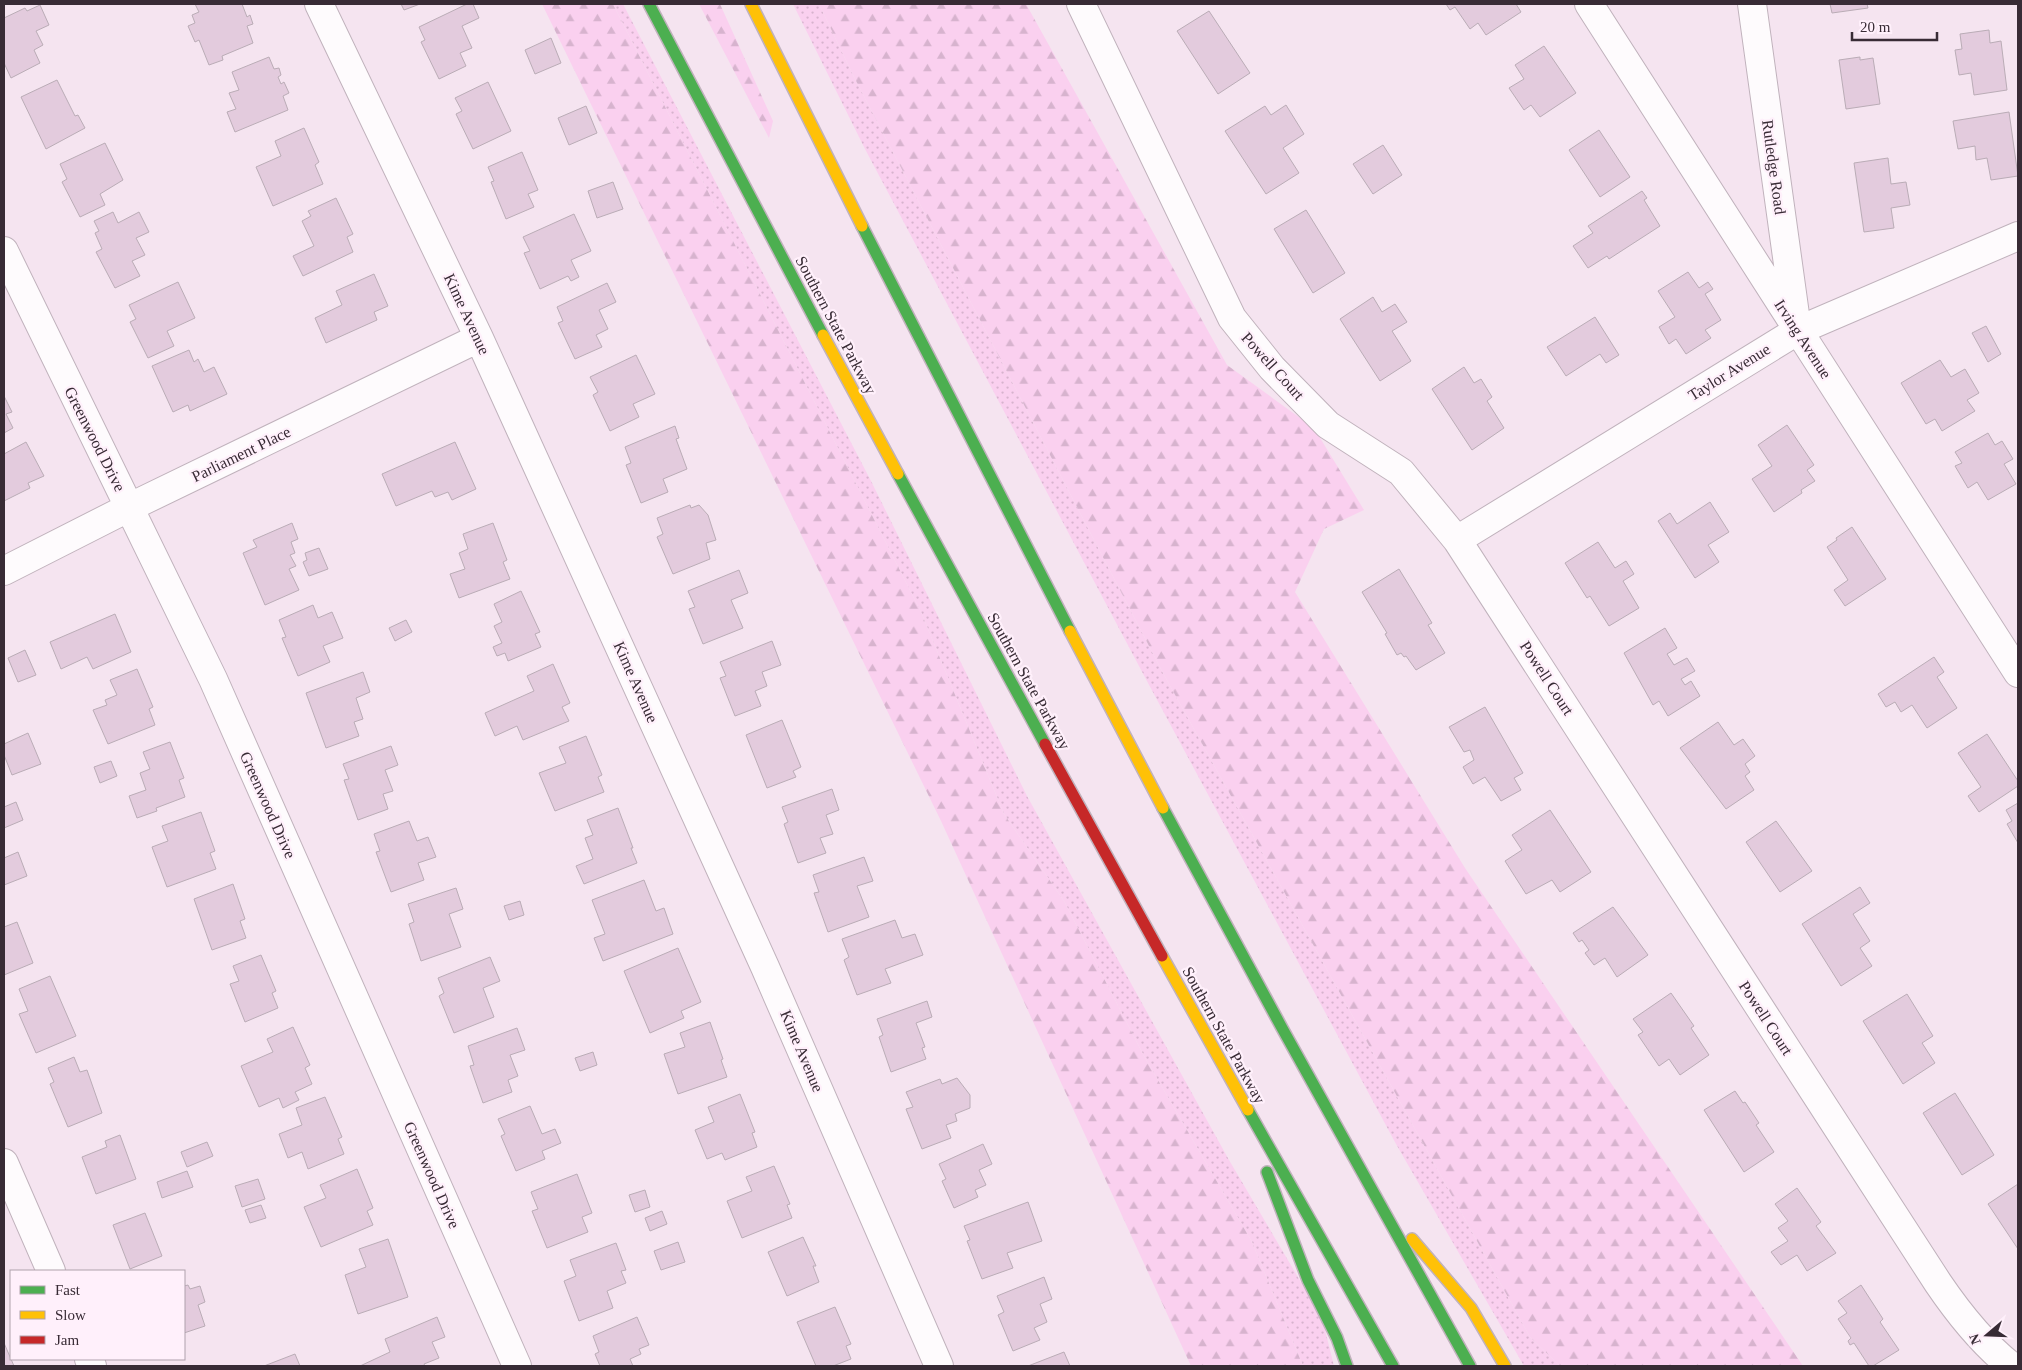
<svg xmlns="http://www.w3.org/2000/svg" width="2022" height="1370" viewBox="0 0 2022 1370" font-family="'Times New Roman',serif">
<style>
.grass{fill:url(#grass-dots)}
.forest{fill:url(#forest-firs)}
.building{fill:#e3cbdd;stroke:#baacb6}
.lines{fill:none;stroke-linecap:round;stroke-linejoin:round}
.street-casing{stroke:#c0b2bc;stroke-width:30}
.fast-casing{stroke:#c0b2bc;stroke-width:14}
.slow-casing{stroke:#c0b2bc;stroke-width:14}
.jam-casing{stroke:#c0b2bc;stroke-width:14}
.street{stroke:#fefbfd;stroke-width:28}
.fast{stroke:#4caf50;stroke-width:11}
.slow{stroke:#ffc107;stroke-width:11}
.jam{stroke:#c62828;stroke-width:11}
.labels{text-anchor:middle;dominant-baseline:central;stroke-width:4.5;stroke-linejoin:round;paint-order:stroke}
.street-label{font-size:16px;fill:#382b35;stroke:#fff0fb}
</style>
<defs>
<pattern id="grass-dots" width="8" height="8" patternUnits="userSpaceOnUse" patternTransform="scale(1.25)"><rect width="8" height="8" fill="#fad0ef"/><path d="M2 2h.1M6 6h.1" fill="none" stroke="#d7b3ce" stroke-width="1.8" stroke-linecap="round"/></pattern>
<pattern id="forest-firs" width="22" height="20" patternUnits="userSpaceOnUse" patternTransform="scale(1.25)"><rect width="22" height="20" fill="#fad0ef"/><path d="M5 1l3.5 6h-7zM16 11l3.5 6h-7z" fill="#d7b3ce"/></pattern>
</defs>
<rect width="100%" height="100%" fill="#f5e4f0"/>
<path class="grass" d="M613 4H623L871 481 1027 796 1229 1160 1322 1318 1334 1366H1303L1252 1242 1144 1056 1064 901 1004 814 921 612Z
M793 4H819L854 77 1163 673 1530 1337 1560 1366H1524L1396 1144 1148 683 865 149Z"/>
<path class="forest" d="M542 4H613L921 612 1004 814 1064 901 1144 1056 1252 1242 1303 1366H1191L941 821Z
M699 4H720L773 121 769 138Z
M819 4H1026L1227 365 1314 428 1364 510 1324 529 1295 592 1465 868 1803 1366H1560L1530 1337 1163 673 854 77Z"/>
<path class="building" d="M195 4H242L247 17 250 15 253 24 247 26 253 43 222 56 223 60 209 65 199 40 195 42 188 26 195 23 192 15 199 12Z
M401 4H420L404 10Z
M467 4H473L479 18 462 26 472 48 460 53 466 66 439 79 421 42 425 40 419 27Z
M1446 4H1516L1521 12 1486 35 1478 23 1470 29 1455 7 1450 10Z
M1830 4H1867L1868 8 1832 13Z
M40 5 49 25 36 31 43 45 34 50 40 63 11 78 4 63V18L25 8 27 11Z
M1209 11 1250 73 1218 94 1177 31Z
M1989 30 1990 43 2001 41 2007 90 1974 95 1971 73 1959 75 1955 50 1962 49 1960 34Z
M551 38 561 63 535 74 525 50Z
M1544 46 1576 93 1540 117 1531 105 1524 110 1509 88 1524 79 1515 65Z
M269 57 274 69 279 68 281 75 278 77 281 84 284 82 289 93 283 96 288 110 235 132 227 112 236 109 229 93 239 90 232 72Z
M1860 57V60L1873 58 1880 104 1846 109 1839 60Z
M57 80 75 116 78 115 85 128 46 149 21 97Z
M488 82 511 131 473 149 456 114 462 111 455 98Z
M1286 105 1304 134 1283 148 1299 173 1266 194 1225 131 1265 106 1271 115Z
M586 106 597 133 569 145 558 118Z
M2009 112 2018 176 1991 180 1987 158 1976 160 1975 146 1958 149 1953 121Z
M304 128 319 162 315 165 323 184 273 206 256 167 281 156 275 141Z
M1599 130 1630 177 1600 197 1569 150Z
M105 143 123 180 100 194 105 205 80 217 62 182 67 179 60 164Z
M1383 145 1402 175 1373 194 1353 164Z
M522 152 538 190 528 194 534 207 506 219 491 182 494 181 488 167Z
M1888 158 1891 184 1906 182 1910 205 1891 208 1894 228 1864 232 1854 163Z
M613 182 623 209 597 218 588 191Z
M1642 191 1647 198 1644 200 1660 226 1609 259 1607 256 1588 268 1573 246 1593 233 1588 226Z
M336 198 353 234 347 237 353 252 303 276 293 256 314 246 302 221 311 216 308 211Z
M1306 210 1345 273 1313 293 1274 229Z
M113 212 118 223 139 212 149 232 136 238 145 255 132 261 140 276 115 288 96 252 102 249 95 233 99 231 94 221Z
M574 214 591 251 571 260 579 277 571 281 568 276 540 289 524 253 530 251 523 237Z
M1688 272 1699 288 1708 282 1713 289 1705 294 1721 320 1705 330 1711 338 1686 354 1676 339 1669 344 1659 327 1675 317 1658 291Z
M374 274 388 306 374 312 377 320 326 343 315 318 342 305 336 291Z
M178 282 195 318 167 331 174 346 148 358 130 322 136 319 129 305Z
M607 283 616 302 599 310 608 329 596 335 602 347 575 359 558 323 563 321 557 307Z
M1373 297 1382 312 1395 304 1407 322 1392 331 1411 361 1380 381 1340 319Z
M1595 317 1619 355 1606 363 1600 354 1566 376 1547 347Z
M1986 326 2001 354 1988 362 1972 333Z
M189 350 194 362 198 359 204 372 214 367 227 394 190 411 188 405 173 412 152 366Z
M636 355 655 394 633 404 639 417 610 431 593 395 598 392 590 377Z
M1940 360 1951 377 1965 369 1979 393 1967 400 1975 411 1942 431 1935 419 1926 424 1901 383Z
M1464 367 1474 383 1481 379 1492 397 1487 401 1504 428 1472 450 1432 389Z
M4 396 12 412 6 414 13 428 4 433Z
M1787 425 1814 465 1807 470 1815 481 1801 490 1802 493 1774 512 1752 479 1772 466 1758 445Z
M675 426 679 438 676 439 687 469 663 479 668 492 641 503 626 465 631 463 625 447Z
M1988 433 1995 445 2002 441 2013 459 2004 464 2016 484 1988 500 1977 482 1968 488 1955 466 1962 463 1955 452Z
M26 442 44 476 28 483 30 488 4 501V454Z
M455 442 476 489 452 500 448 492 435 497 432 491 396 506 382 474Z
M1710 502 1729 532 1708 545 1719 562 1695 578 1658 521 1670 513 1677 524Z
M690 505 691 508 699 505 708 515 716 540 706 543 710 559 673 574 657 537 663 534 657 518Z
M292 523 298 539 291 542 295 553 290 555 296 566 289 569 299 590 265 605 243 553 257 547 253 540Z
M493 523 507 560 503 562 510 579 459 598 450 574 465 569 459 553 468 549 463 534Z
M1852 527 1886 579 1845 606 1834 590 1848 580 1827 547 1837 540 1836 538Z
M1598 542 1615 568 1626 561 1634 574 1623 581 1639 608 1609 626 1590 596 1587 598 1565 563Z
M319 548 328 569 309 576 303 562 307 560 305 553Z
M1399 569 1432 623 1428 625 1445 653 1416 670 1406 656 1404 657 1401 653 1397 655 1385 634 1387 633 1362 592Z
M739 570 748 593 731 600 743 628 703 644 689 609 695 607 688 591Z
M521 591 540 632 535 634 541 647 508 661 505 653 497 656 493 647 502 643 494 626 502 622 494 604Z
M313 605 318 618 332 612 343 638 323 646 330 662 298 676 282 638 286 637 279 620Z
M115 614 131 652 93 669 87 657 61 669 50 642Z
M406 620 412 632 395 641 389 628Z
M1665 628 1677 648 1667 654 1674 665 1687 658 1695 671 1681 679 1685 685 1691 681 1700 696 1668 716 1659 701 1653 705 1624 653Z
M772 641 781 665 762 672 767 686 755 691 761 706 735 716 720 678 726 676 720 662Z
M25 650 36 675 18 682 8 658Z
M1934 657 1944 672 1937 677 1957 708 1927 728 1912 705 1901 712 1895 702 1886 707 1878 694Z
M553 664 570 703 562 707 569 721 523 740 517 726 495 736 485 713 534 691 527 676Z
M137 669 153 707 149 709 155 725 108 744 93 710 107 705 105 700 117 695 110 680Z
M363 672 370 692 356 698 363 719 354 722 359 736 326 748 306 693Z
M1485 707 1523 773 1514 778 1521 790 1501 801 1485 777 1473 784 1463 767 1474 760 1470 750 1464 752 1449 727Z
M782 720 801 767 793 771 796 777 767 788 746 735Z
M1718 722 1734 745 1743 739 1755 756 1745 764 1750 772 1745 776 1754 790 1726 809 1680 748Z
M28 733 41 764 12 775 4 755V744Z
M1987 734 2018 781V786L1979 812 1968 796 1981 787 1958 753Z
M586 736 602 775 598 777 604 792 555 811 539 773 566 763 559 747Z
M170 742 184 778 179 780 185 797 156 808 157 811 137 818 129 796 146 790 140 773 150 769 143 752Z
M391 746 398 765 385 770 393 791 383 794 388 809 358 820 344 780 349 779 343 764Z
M111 761 117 776 100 783 94 767Z
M832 789 839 810 826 815 833 834 820 838 826 853 798 863 784 824 788 822 782 807Z
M16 802 23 820 4 828V807Z
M2018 803V843L2007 824 2012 821 2006 810Z
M618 808 633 848H631L637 863 584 884 576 866 593 859 585 838 593 835 587 820Z
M1550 810 1591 872 1560 892 1552 880 1526 894 1505 861 1522 850 1512 835Z
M201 812 215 851 210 853 216 869 167 887 152 847 168 841 162 826Z
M409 821 417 841 428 837 436 857 418 863 424 880 391 892 376 852 380 851 374 834Z
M1776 821 1812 871 1780 892 1746 842Z
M18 852 27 876 4 885V858Z
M864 857 873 881 857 886 869 917 828 932 814 893 819 892 813 875Z
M644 880 656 911 664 908 673 934 603 961 594 938 605 934 592 900Z
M233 884 245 919 240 921 246 938 212 950 194 899Z
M1860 887 1870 903 1853 914 1870 941 1860 948 1872 966 1841 986 1802 924Z
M456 888 463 909 449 914 461 947 421 961 409 924 414 922 408 904Z
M520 901 524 915 509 920 504 906Z
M1613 907 1648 955 1617 977 1605 958 1594 965 1585 953 1589 950 1582 940 1579 942 1573 933Z
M895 920 902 938 915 934 923 955 885 969 891 983 857 995 844 960 849 957 842 939Z
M17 922 33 963 4 975V927Z
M678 948 701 1002 681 1011 684 1018 650 1033 624 971Z
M261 955 276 991 272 993 278 1008 245 1022 230 984 239 981 233 966Z
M490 957 500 981 483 988 494 1017 454 1033 439 996 444 993 438 978Z
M50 976 76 1036 36 1053 19 1014 28 1011 19 989Z
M1671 993 1694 1026 1691 1028 1709 1055 1680 1075 1669 1059 1659 1066 1638 1035 1643 1032 1633 1019Z
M1907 994 1933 1036 1922 1043 1935 1063 1903 1084 1863 1021Z
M927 1001 932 1017 916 1023 925 1047 922 1048 926 1059 891 1072 879 1037 883 1035 877 1019Z
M710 1022 723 1059 721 1060 727 1077 678 1094 664 1054 685 1047 680 1033Z
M293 1027 310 1065 305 1068 312 1084 295 1092 299 1100 283 1108 279 1098 259 1107 241 1066 273 1052 267 1039Z
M517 1028 525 1050 510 1055 518 1076 508 1080 512 1092 483 1103 470 1066 474 1065 468 1046Z
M593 1052 597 1065 580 1071 575 1058Z
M74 1057 80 1072 87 1070 102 1113 68 1127 50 1084 54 1082 48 1068Z
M957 1078 970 1095V1108L955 1114 957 1121 946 1125 951 1138 922 1149 906 1109 913 1107 906 1092 940 1079 942 1084Z
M1735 1091 1743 1103 1745 1102 1759 1123 1756 1125 1774 1152 1744 1172 1704 1110Z
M1955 1093 1994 1155 1962 1175 1923 1113Z
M740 1094 755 1132 752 1133 757 1147 725 1160 722 1153 707 1159 695 1130 714 1122 708 1107Z
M325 1097 342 1137 338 1139 344 1154 308 1169 302 1152 288 1158 279 1134 302 1125 296 1108Z
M530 1106 542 1134 555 1129 561 1143 542 1151 545 1159 516 1171 501 1136 505 1134 498 1119Z
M120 1135 136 1179 96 1194 82 1157 107 1147 105 1141Z
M207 1142 213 1156 187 1167 181 1152Z
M983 1144 992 1164 979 1170 986 1185 975 1190 978 1197 954 1208 942 1181 946 1179 939 1164Z
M774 1166 790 1204 787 1205 792 1218 742 1238 727 1201 752 1191 746 1177Z
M357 1169 373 1208 367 1211 373 1225 321 1247 304 1207 326 1198 320 1185Z
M187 1171 193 1187 162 1198 157 1182Z
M577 1174 592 1213 582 1217 588 1232 547 1248 532 1211 538 1209 531 1192Z
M258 1179 265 1199 242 1207 235 1186Z
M2018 1184V1249L1988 1204Z
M1797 1188 1821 1222 1816 1226 1836 1253 1807 1271 1797 1255 1781 1265 1771 1252 1788 1241 1778 1228 1788 1221 1775 1204Z
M645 1190 650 1207 635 1212 629 1195Z
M1028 1202 1042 1241 1007 1253 1013 1268 982 1279 967 1241 970 1240 964 1226Z
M261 1205 266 1218 250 1223 245 1210Z
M662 1211 667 1224 650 1231 645 1218Z
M145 1213 162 1256 130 1269 113 1225Z
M803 1237 816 1266H813L819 1282 787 1296 768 1252Z
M388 1239 408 1297 358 1314 345 1275 366 1267 359 1249Z
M678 1242 685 1262 661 1270 654 1251Z
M616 1243 626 1270 621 1271 626 1283 607 1291 613 1308 579 1321 564 1281 576 1276 570 1260Z
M1044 1277 1052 1299 1040 1304 1047 1322 1034 1328 1040 1340 1013 1351 998 1315 1004 1312 997 1296Z
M188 1285 190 1289 200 1286 205 1302 198 1305 205 1326 184 1333V1286Z
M1861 1285 1883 1319 1880 1322 1899 1350 1873 1366H1869L1854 1343 1850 1345 1848 1341 1851 1338 1838 1319 1847 1313 1838 1301Z
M835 1307 851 1344 846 1346 851 1359 833 1366H816L797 1322Z
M437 1317 445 1337 432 1342 439 1358 424 1364 425 1366H360L390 1352 385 1339Z
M637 1317 649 1345 639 1349 641 1354 630 1359 633 1366H600L595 1354 599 1352 593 1336Z
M4 1343 14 1366H4Z
M1064 1352 1070 1366H1028Z
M295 1354 300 1366H264Z"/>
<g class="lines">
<defs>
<path id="street" d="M319 4 479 338 765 967 939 1366
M1081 4 1232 318 1272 368 1328 425 1401 472 1457 540 1938 1283C1959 1314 1982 1343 2011 1366
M1589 4 2018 673
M1752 4 1796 322
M4 251 213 679 517 1366
M1457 540 1797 331 2018 236
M4 571 130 507 479 338
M4 1163 51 1271
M89 1359 92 1366"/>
<path id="fast" d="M649 4 823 335
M862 226 1070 631
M898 474 1045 744
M1163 808 1282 1028 1470 1366
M1248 1110 1393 1366
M1267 1172 1308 1280 1337 1338 1347 1366"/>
<path id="slow" d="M751 4 862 226
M823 335 898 474
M1070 631 1163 808
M1162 956 1248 1110
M1412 1239 1471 1308 1505 1366"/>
<path id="jam" d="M1045 744 1162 956"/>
</defs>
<use href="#street" class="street-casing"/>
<use href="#fast" class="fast-casing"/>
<use href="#slow" class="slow-casing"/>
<use href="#jam" class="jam-casing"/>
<use href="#street" class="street"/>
<use href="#fast" class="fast"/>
<use href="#slow" class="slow"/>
<use href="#jam" class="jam"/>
</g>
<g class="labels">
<g class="street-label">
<text transform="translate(1774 167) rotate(82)">Rutledge Road</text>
<text transform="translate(467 314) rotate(65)">Kime Avenue</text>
<text transform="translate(836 325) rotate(62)">Southern State Parkway</text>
<text transform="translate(1803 339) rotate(57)">Irving Avenue</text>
<text transform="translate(1273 366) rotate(48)">Powell Court</text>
<text transform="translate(1729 372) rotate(-32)">Taylor Avenue</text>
<text transform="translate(95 439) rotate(63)">Greenwood Drive</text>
<text transform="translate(241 454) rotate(-26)">Parliament Place</text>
<text transform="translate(1547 678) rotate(57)">Powell Court</text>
<text transform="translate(1029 681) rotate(61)">Southern State Parkway</text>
<text transform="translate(636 682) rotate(66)">Kime Avenue</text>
<text transform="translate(268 805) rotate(66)">Greenwood Drive</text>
<text transform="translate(1766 1018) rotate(57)">Powell Court</text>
<text transform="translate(1224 1035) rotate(61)">Southern State Parkway</text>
<text transform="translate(802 1051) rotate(67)">Kime Avenue</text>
<text transform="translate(432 1175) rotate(66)">Greenwood Drive</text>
</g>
</g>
<rect width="2022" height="1370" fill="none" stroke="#382b35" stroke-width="10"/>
<rect x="10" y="1270" width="175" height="90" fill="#fff0fb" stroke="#afa1ac"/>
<rect x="20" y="1286" width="25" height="8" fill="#4caf50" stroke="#afa1ac"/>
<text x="55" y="1295" font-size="15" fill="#382b35">Fast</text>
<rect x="20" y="1311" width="25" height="8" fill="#ffc107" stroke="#afa1ac"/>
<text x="55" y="1320" font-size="15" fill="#382b35">Slow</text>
<rect x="20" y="1336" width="25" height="8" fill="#c62828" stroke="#afa1ac"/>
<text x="55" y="1345" font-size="15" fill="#382b35">Jam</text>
<g transform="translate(1987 1335) rotate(251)" stroke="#fff0fb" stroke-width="4" paint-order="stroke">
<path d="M0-4L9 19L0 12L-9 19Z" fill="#382b35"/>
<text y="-8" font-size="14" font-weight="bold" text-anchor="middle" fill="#382b35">N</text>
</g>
<path d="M1852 32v8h85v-8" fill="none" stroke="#382b35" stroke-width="2.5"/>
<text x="1860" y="32" font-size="15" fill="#382b35" stroke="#fff0fb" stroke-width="4" paint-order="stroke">20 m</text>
</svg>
